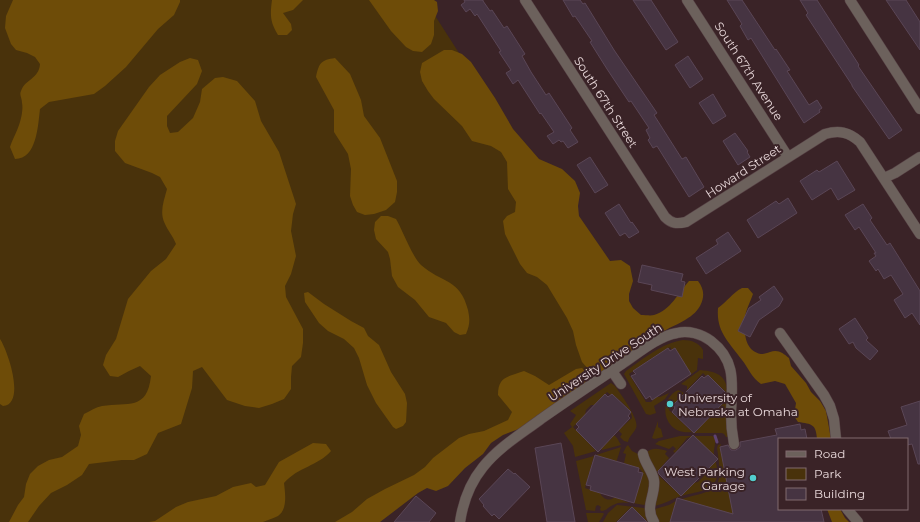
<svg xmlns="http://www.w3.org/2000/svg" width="920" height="522" viewBox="0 0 920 522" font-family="Montserrat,sans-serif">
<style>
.green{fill:#49320b}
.forest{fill:#6e4c08}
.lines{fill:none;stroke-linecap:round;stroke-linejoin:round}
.stream{stroke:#5d4270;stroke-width:3}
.building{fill:#463442;stroke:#5a4656}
.minor-casing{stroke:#564044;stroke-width:11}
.minor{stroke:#6c615c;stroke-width:10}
.poi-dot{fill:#52cdce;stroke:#3a2327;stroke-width:1.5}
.labels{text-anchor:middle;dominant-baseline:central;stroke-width:4;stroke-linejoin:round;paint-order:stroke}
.street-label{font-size:12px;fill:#e8d8da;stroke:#3a2327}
.poi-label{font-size:12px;fill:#e8d8da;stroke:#3a2327;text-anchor:start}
</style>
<rect width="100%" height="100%" fill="#3a2327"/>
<path class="green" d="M0 0H425L641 337 352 522H0Z
M683 340C692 340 699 343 703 350V359L698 358 697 370 689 376 687 372 689 371 675 349 672 350 670 347 646 362 629 374 646 402H651L656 397H660L669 393 665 399 654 406 656 413 650 415 646 414 624 374 626 371C643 359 662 343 683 340Z
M700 370C720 372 727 376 728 397L726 395 727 393 708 375 706 376 703 373 687 390V386L681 384Z
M611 383 615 386C620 393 640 420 636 428 634 433 629 436 628 442L624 441 620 437 622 434 619 431 620 429 632 418C632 409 619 400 612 394L611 395 607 392 595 405H591L586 410 585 415 573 427 596 451 575 457 573 446 564 433 572 427 570 424 576 415 570 411Z
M678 390 684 393 669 410 692 432C664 436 656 401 678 390Z
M727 400 729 437H726L724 434 722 433H692L696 429H698Z
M658 421V427L661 429 663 437 655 439 652 438Z
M613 434 617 438 621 445 602 450 601 448 612 438Z
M680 436H712L714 437C717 443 713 448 714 455 715 461 719 470 717 477 713 492 694 492 681 496 672 499 664 504 655 506L647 452C653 447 660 449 667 451L665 454 669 458 657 472 659 476 680 495 684 491 685 492 694 483 698 482 704 476 693 440 690 437 687 438 675 453 673 451 676 449 673 446 669 449 655 444 659 441Z
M721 444 720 447 735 522 706 506 678 500C718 489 724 493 717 448L718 445Z
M628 445 632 451 640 455 650 476 647 503 644 505 633 503 643 474C642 467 631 466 624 463L626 454 623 453 626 447Z
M621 447 616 463 599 456H593Z
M594 456 585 488 600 493C603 499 609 502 615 497L629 503C624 502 618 502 613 505 608 507 607 511 601 511L600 509 601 507 598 505 596 506 595 511 586 510 576 461Z
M676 501 670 522H657L655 509 669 505Z
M617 505 644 508 647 510 651 522H648L635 510 634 511 630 508 616 522H603L608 513Z
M586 513H603L604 514 599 522H588Z"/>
<path class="forest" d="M13 0H180V2L174 15 158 29 126 67 105 86 94 94 49 102 40 109C38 125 37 159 15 159L10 147C13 138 19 128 21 118 22 114 23 107 22 103 22 98 19 95 21 91 25 79 39 79 40 64L35 57 27 53 16 50 11 44 5 28 6 16Z
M272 0H303L293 10 283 13 291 24 292 30 287 35H278C270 22 270 15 272 0Z
M369 0H434L437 2 438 11 434 21V35L431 44 422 52 413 51 406 47 391 31Z
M444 50H452L462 54 471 62 495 98 513 129 539 159 562 169 575 181 580 193 578 206 579 216 610 261 621 260 630 266 633 281 629 294V301L633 308 641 315C645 315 651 316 654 315 670 311 679 292 689 281H698C704 289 705 296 700 306 693 319 674 325 662 332 640 346 619 360 598 374L589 370 582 362 576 345 573 331 567 318 547 285 537 277 527 273 520 264 505 234 503 221 507 216 515 212 516 202 508 189 507 162 501 152 491 146 472 141 462 126 434 99 428 91 422 81 420 72 422 63Z
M190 58 198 60 202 71 197 84 167 116V126L170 133 178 132 193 118 200 102 202 89 215 78 223 77 237 81 255 101 261 121 279 152 296 204 293 214 291 231 296 256 291 274 285 286 286 297 303 329V343L301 357 292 366 291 377V389L284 399 272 404 259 408 245 406 227 400 202 367 193 371 192 388 181 424 158 433 147 454 134 460H122L89 464 82 475 67 485 51 493 39 506 28 522H9L18 505 24 497 26 484 30 474 38 466 49 460 62 457 78 446 81 435 79 426 84 414C90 411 96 407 102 406 128 402 147 411 151 376L140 366 129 371 118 377 110 376 103 365 106 355 116 339 128 299 151 271 166 259 176 244C173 236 168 231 165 224 159 212 164 201 167 189L160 177 152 173 125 163 115 151V141L118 131 149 87 160 75 180 62Z
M335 58 350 74 361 100 364 116 380 138 397 181V192L395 202 386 210 374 214 365 215 357 212 353 205 350 196 351 169 348 154 334 132V110L316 77C319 63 321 60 335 58Z
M381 216H388L396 219C402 229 413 258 421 265 441 283 460 278 468 310 470 320 470 324 466 334L460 335 454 332 446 323 429 317 415 300 398 287 392 276 390 259 388 252 376 239 374 230 375 222Z
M742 288H748L753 294C751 300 745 312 745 318 744 331 744 351 761 354 764 354 767 353 770 352 778 349 783 353 789 358L791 366 806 383 811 392 820 401 826 411 831 439H817C816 424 812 424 798 422L794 416 796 403 785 384 775 381 761 384C752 378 749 369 742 360 729 342 716 332 718 308 727 302 732 293 742 288Z
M308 292 324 304 351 321 364 328 368 336 379 345 391 372 405 394 407 403 406 422 403 426 396 429 393 427 376 403 367 385 359 358 354 348 344 339 328 331 319 323 305 302 304 293Z
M0 339C8 351 26 404 3 406L0 404Z
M582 368 588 374 589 378 582 386 524 427 503 435 491 443 483 454 465 468 448 486 436 491 427 488 418 493 380 522H335L352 512 367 499 385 489 414 475 425 467 433 458 459 438 469 434 484 431 508 420 512 412 498 395C498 376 508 377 524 371L535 376 549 385 576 369Z
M313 443 326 444 331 451C318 466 298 467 284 483 285 493 288 509 278 516 274 518 268 520 263 522H149L155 521 176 507 188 502 216 496 233 487 251 483 256 487 265 485 279 462Z
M827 509H840L845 518 849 522H832Z"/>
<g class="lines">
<path class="stream" d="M715 436 717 442"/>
</g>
<path class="building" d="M464 0H483V1L490 11 492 10 504 28 507 26 525 54 522 56 531 72 546 95 549 93 572 128 570 130 578 142 568 148 563 141 561 142 559 140 553 144 547 136 554 132 541 113 540 114 518 80 513 84 506 73 511 70 499 52 501 51 477 14 475 16 470 9 466 12 461 5 465 2Z
M563 0H580L583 4 585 3 614 50 657 113 654 115 682 159 686 157 704 187 689 197 657 146 653 148 648 140 650 138 646 130 649 128 631 101 629 102 607 69 590 42 592 41 575 16 573 17Z
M633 0H651L678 42 666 50Z
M727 0H742L775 50 776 49 790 70 787 71 809 105 817 100 822 108 819 110 820 112 804 123 751 38 748 40 740 26 742 24Z
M800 0H817L859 65 858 66 902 130 889 139 852 86V85L806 15 808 13Z
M886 0H906L920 22V50Z
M688 56 703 79 690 88 675 65Z
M713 94 726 116 713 124 699 103Z
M735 133 748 151 747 152 750 157 738 165 723 141Z
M590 157 608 185 595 193 577 165Z
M837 161 855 190 838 200 831 188 812 200 800 181 817 170 819 172Z
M788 198 797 213 758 238 747 220 776 201 779 204Z
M619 204 631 223 632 222 639 232 629 238 625 233 620 236 605 213Z
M863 204 872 218 870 220 887 245 890 243 920 291V325L912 313 905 318 894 300 903 294 891 275 884 279 878 269 876 271 869 261 876 256 874 253H876L859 227 855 230 845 215Z
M728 232 741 251 706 274 696 258 718 244 716 240Z
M642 265 683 274 681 281 685 282 682 297 651 290 652 285 638 282Z
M774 286 783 299 779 306 759 320 750 337 738 331 749 308 761 300 759 297Z
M855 318 868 338 866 340 878 351 870 360 856 348 853 342 849 344 839 329Z
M668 348 670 351 675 348 691 374 652 400 650 396 646 399 631 376 636 374 633 371Z
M708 375 725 392V395L724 397 725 401 694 433 672 412 675 408 673 405 702 376 704 378Z
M605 394 608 397 612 394 631 412 628 416 630 418 598 452 576 430 579 427 576 424Z
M920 401V464H918L912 444 907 445V439H891L888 431 907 425 901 407Z
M800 424 801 430 805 429 807 439H779V509H821L824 522H670L677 498 733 514 720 447 728 445 731 450H736L740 447V442L777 435 775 429Z
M693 435 718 459 681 496 659 474 658 471Z
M561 443 575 522H547L535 448Z
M595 455 639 468 638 472 643 473 634 503 590 490 591 486 586 485Z
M508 469 514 474 515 473 530 487 499 519 494 514 492 516 483 506 484 505 479 499Z
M416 496 436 513 429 522H394Z
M632 507 647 522H617Z"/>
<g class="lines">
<defs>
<path id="minor" d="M525 0 665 217C672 224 677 224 686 222L825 134C839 130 849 132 860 142L920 234
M687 0 788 157
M850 0 920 109
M884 178 895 173 920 157
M780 333 824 395 830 406 834 419 836 439
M612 371 621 384
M643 454C645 464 652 470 654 480 656 495 644 507 654 522
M847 509 858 522
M460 522C463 502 470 483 483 467 499 447 521 434 541 419 568 400 595 382 622 364 637 354 658 336 677 333 688 330 702 334 711 341 737 361 732 385 731 413 731 424 732 434 734 444"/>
</defs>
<use href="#minor" class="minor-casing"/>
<use href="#minor" class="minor"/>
</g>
<g class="poi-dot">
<circle cx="670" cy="404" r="4"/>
<circle cx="753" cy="478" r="4"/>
</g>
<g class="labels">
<g class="street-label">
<text transform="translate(749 71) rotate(57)">South 67th Avenue</text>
<text transform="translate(606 102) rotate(57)">South 67th Street</text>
<text transform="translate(743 171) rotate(-33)">Howard Street</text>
<text transform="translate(605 362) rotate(-33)">University Drive South</text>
</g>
<g class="poi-label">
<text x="678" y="397">University of<tspan x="678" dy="14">Nebraska at Omaha</tspan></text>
<text x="745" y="471" text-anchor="end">West Parking<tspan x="745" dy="14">Garage</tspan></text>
</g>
</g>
<rect x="778" y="438" width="130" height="72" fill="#3a2327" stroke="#806b6f"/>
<rect x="786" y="451" width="20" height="6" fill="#6c615c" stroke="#806b6f"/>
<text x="814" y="458" font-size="12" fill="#e8d8da">Road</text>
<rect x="786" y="468" width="20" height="12" fill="#49320b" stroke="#806b6f"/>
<text x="814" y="478" font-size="12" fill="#e8d8da">Park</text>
<rect x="786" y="488" width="20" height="12" fill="#463442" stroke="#806b6f"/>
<text x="814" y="498" font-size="12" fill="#e8d8da">Building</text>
</svg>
